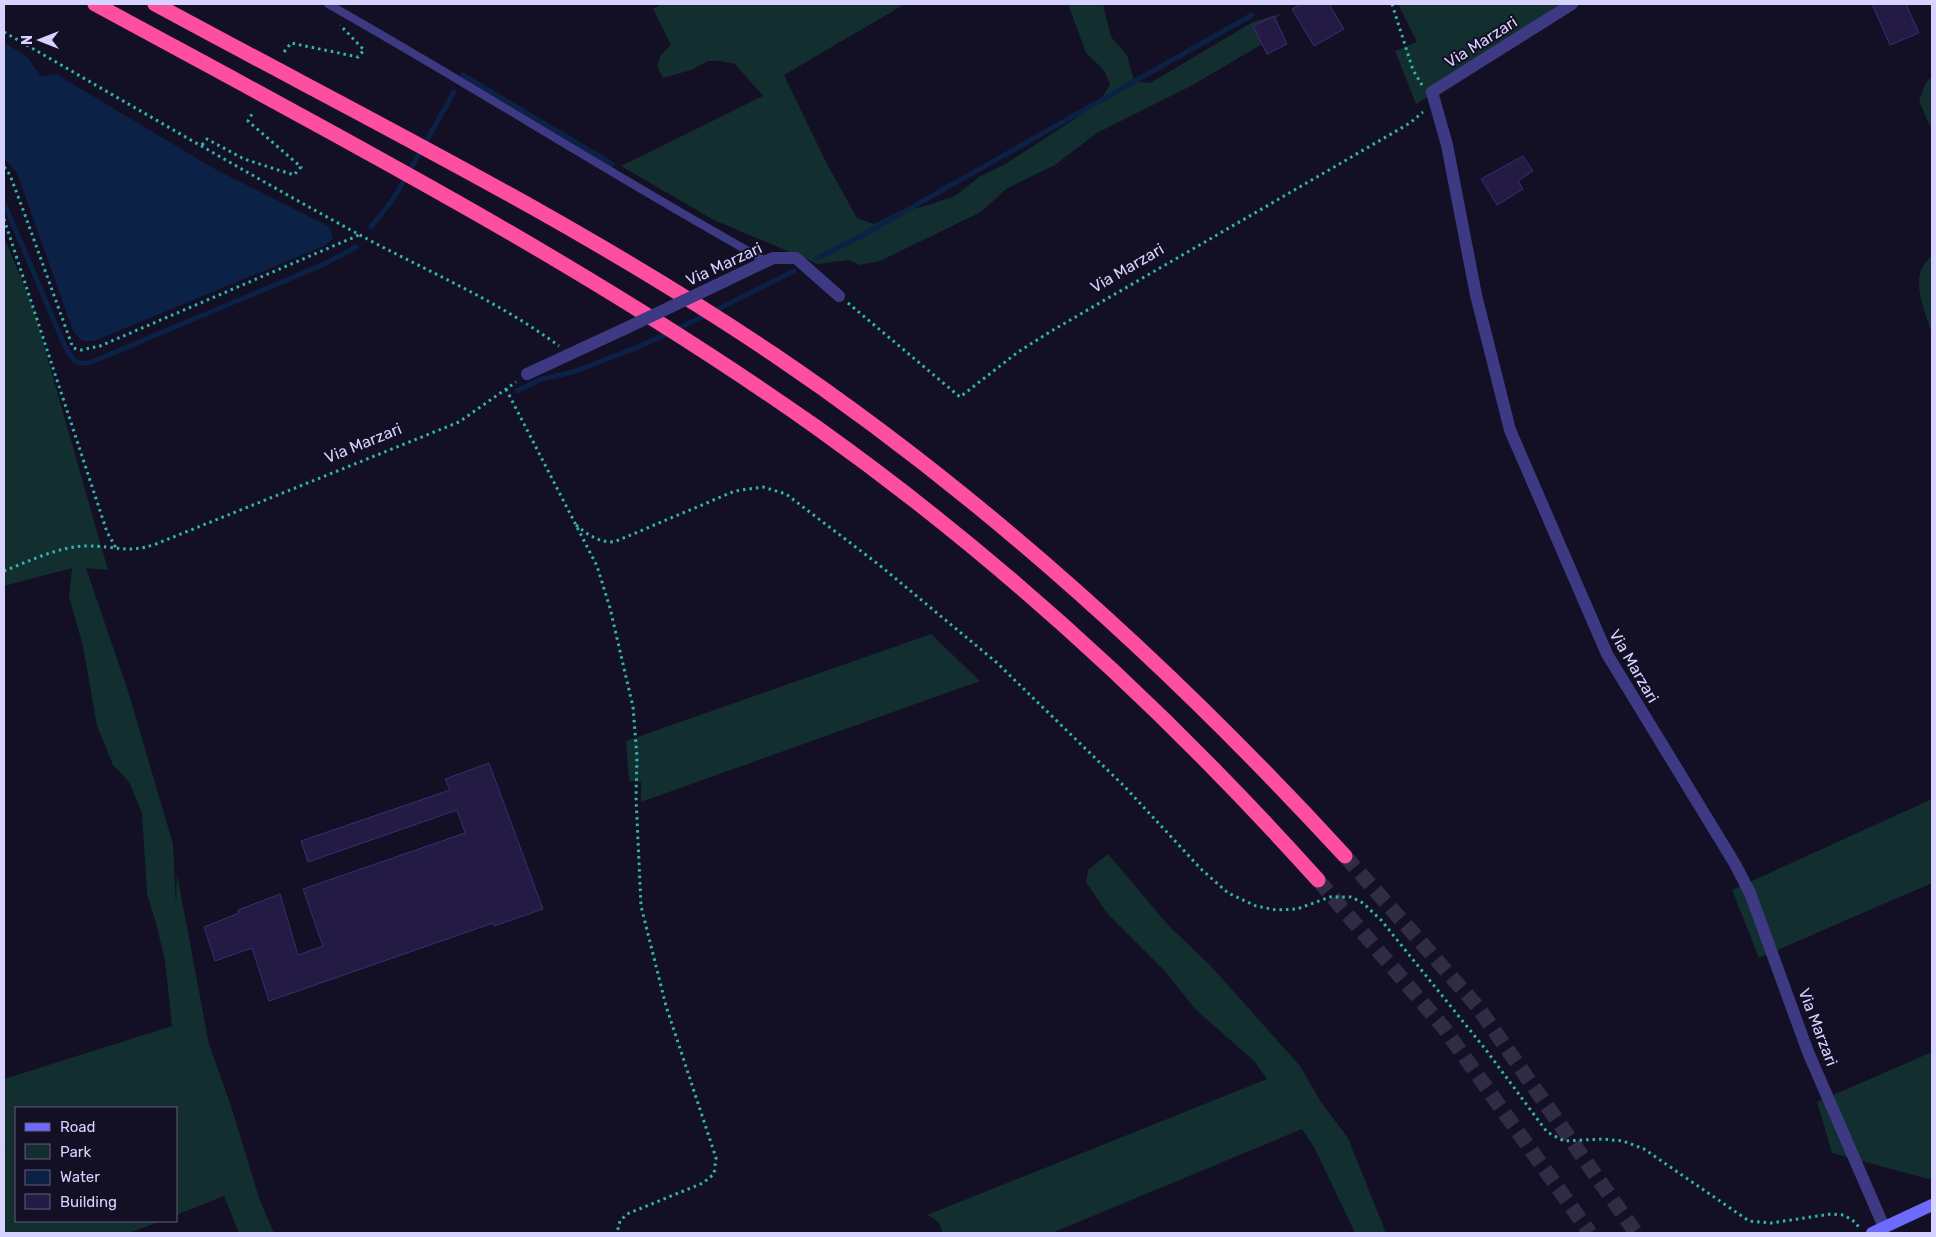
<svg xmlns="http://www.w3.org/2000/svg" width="1936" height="1237" viewBox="0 0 1936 1237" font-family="Rubik,sans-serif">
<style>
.green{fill:#122e2e}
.water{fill:#0c2146}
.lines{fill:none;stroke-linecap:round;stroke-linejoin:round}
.stream{stroke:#0c2146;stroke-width:5}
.building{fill:#241b45;stroke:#3b2d71}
.motorway-tunnel{stroke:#312c45;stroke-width:15;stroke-dasharray:15 8;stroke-linecap:butt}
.path{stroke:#2fb6af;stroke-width:3;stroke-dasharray:2.5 4;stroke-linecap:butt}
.service{stroke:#3d3a83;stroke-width:8}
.minor{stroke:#3d3a83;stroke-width:12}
.secondary{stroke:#6f6afe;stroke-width:12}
.motorway{stroke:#fe4ea1;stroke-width:15}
.minor-bridge{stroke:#3d3a83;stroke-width:12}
.labels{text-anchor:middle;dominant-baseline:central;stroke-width:4;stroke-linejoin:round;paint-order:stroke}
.street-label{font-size:16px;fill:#d8d2ff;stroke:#130f24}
</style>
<rect width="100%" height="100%" fill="#130f24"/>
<path class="green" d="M662 4H905L784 75 828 166 857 218 874 224 902 210 922 207 955 196 979 177 1007 163 1079 116 1099 102 1110 85 1104 70 1086 53 1068 4H1103L1111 37 1127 55 1134 81 1150 83 1253 22 1283 13 1263 27 1271 39 1191 86 1097 133 1055 165 1006 189 981 212 880 261 860 265 848 260 818 264 714 220 621 166 763 96 735 64 720 61H708L691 70 663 78 657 66 661 55 671 45 653 9Z
M1398 4H1580L1416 104 1395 51 1417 42Z
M1932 77V131L1919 101 1926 82Z
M4 237 33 307 108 570 86 568 128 691 173 844 176 903 177 874 209 1044 232 1109 259 1198 274 1233H239L224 1196 176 1215V1108H16V1221H161L129 1233H4V1148L6 1147 4 1141V1079L172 1026 165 961 156 923 147 894 142 813 129 782 113 765 97 726 83 646 69 597 72 568 4 586Z
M1932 254V335C1927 316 1914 291 1921 270 1923 265 1929 259 1932 254Z
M931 634 980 681 641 802V782L629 781 626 741Z
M1932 799V883L1759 958 1732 890Z
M1108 854 1169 926 1209 964 1300 1066 1321 1102 1348 1138 1386 1233H1355L1315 1149 1302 1129 1052 1233H942C942 1223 935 1219 927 1215L1267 1079 1254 1061 1195 1009 1165 971 1107 913 1086 882 1088 870Z
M1932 1052V1180L1832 1153 1817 1102Z"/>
<path class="water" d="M4 42 27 57 41 76 56 74 213 168 330 227 333 239 324 246 94 341H82L73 331 17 173 4 158Z"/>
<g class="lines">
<path class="stream" d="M463 75 612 164
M4 203 64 344C71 357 74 365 89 363L320 266 356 247
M371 227 394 198 454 92
M817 258 861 236 1252 15
M714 311 794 271
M517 391 541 379 573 372 641 346 706 315"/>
</g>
<path class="building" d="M1301 4H1329L1344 29 1314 46 1292 9Z
M1872 4H1906L1919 33 1890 45Z
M1274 16 1287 44 1267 54 1253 26Z
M1523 156 1533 171 1518 181 1523 189 1497 205 1481 179Z
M489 763 543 909 494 926 493 923 269 1001 252 948 215 961 204 927 239 913 238 910 280 894 298 955 323 946 303 889 465 833 457 810 308 862 301 841 450 790 445 779Z"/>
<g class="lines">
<path class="motorway-tunnel" d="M1345 856 1477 1006 1636 1233
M1318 880 1444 1028 1590 1233"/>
<path class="path" d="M1392 4 1413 70 1422 85
M4 32C122 100 239 169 358 234 426 271 497 300 559 346
M284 52 291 43 358 57 364 50 340 25
M202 145 207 139 244 159 294 175 301 167 248 121 252 114
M4 167 10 175 25 215 73 348 81 350 100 346 359 235
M4 219 107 532 116 548
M848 303 960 397 1018 352 1053 330 1410 123 1423 112
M506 389 597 566 610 608 633 707 637 757 636 797 641 906 666 1006 716 1158 714 1174 703 1183 627 1214 620 1221 617 1233
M576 525C588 535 598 542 614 542L735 491 763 487 786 494 878 564 996 662 1124 786 1201 869 1228 893 1256 906 1276 910 1297 909 1330 897H1351L1363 903 1381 920 1486 1050 1547 1132 1564 1141 1603 1139 1623 1141 1644 1149 1749 1221 1771 1223 1831 1214 1844 1215 1855 1222 1860 1229
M4 571C30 561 59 546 88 546 116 546 127 554 156 544L459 422 516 382"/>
<path class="service" d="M328 4C475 87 618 179 766 261"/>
<path class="minor" d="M1572 4 1432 92 1447 145 1476 295 1510 430 1607 654 1735 864 1750 893 1808 1052 1884 1227
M723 282 773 258H796L839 296
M527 374 622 330"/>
<path class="secondary" d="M1872 1233 1932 1205"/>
<path class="motorway" d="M95 4C340 137 588 266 816 427 1000 558 1167 712 1318 880
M155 4C363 117 577 222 773 354 985 497 1172 668 1345 856"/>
<path class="minor-bridge" d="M622 330 723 282"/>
</g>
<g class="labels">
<g class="street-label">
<text transform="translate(1481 42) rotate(-32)">Via Marzari</text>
<text transform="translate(724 264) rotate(-25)">Via Marzari</text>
<text transform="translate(1127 268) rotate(-30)">Via Marzari</text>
<text transform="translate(363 443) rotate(-22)">Via Marzari</text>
<text transform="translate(1634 666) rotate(60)">Via Marzari</text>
<text transform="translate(1818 1027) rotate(69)">Via Marzari</text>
</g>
</g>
<rect width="1936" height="1237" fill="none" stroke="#d8d2ff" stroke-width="10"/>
<rect x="15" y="1107" width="162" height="115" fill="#130f24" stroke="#625d7c"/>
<rect x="25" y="1123" width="25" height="8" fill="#6f6afe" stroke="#625d7c"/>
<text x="60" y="1132" font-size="15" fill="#d8d2ff">Road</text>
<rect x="25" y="1144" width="25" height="15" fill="#122e2e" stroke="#625d7c"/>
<text x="60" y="1157" font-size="15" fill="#d8d2ff">Park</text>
<rect x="25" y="1170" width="25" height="15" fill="#0c2146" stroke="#625d7c"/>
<text x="60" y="1182" font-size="15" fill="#d8d2ff">Water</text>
<rect x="25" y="1194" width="25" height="15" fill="#241b45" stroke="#625d7c"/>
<text x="60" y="1207" font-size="15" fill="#d8d2ff">Building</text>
<g transform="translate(40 40) rotate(270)" stroke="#130f24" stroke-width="4" paint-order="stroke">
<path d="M0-4L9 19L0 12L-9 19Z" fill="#d8d2ff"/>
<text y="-8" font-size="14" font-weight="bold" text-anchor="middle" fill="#d8d2ff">N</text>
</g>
</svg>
